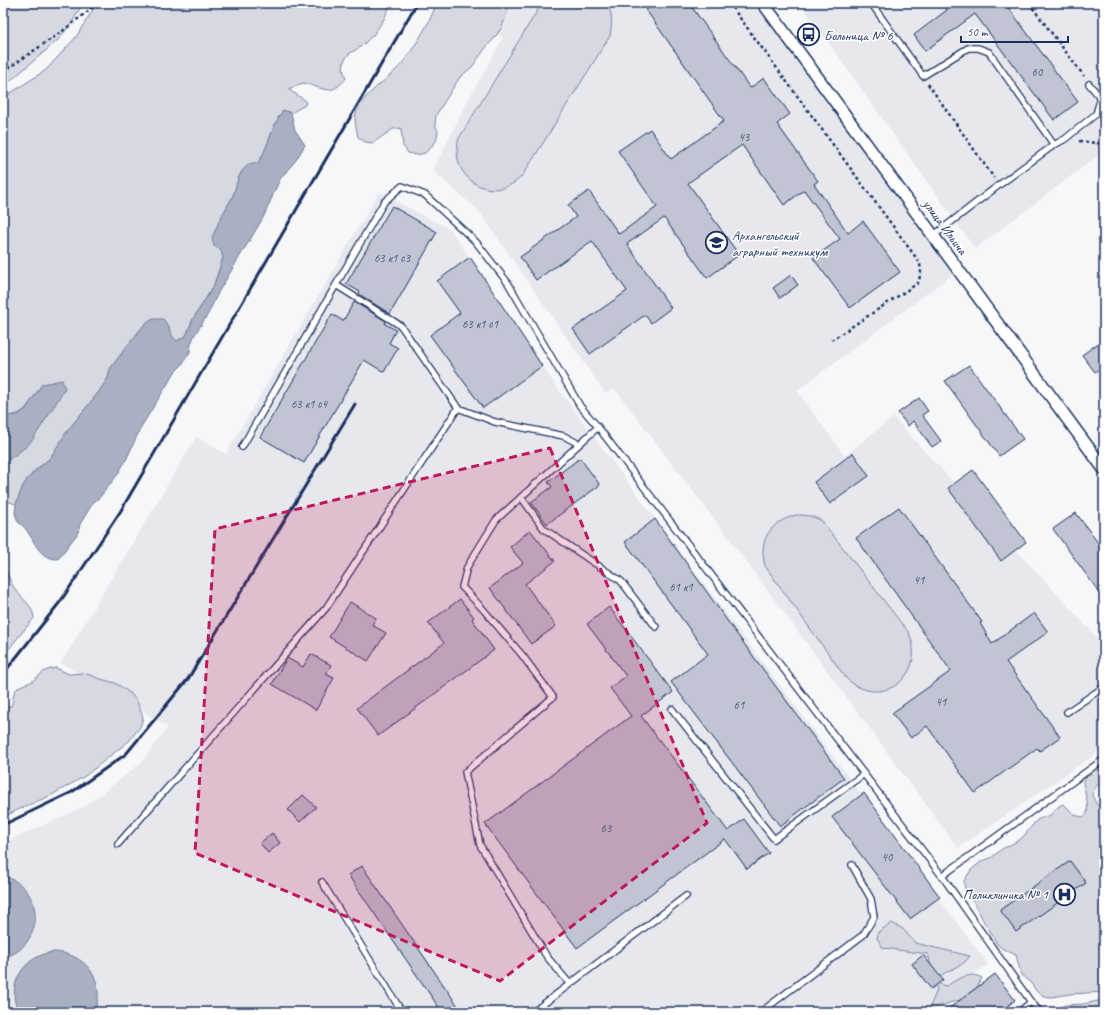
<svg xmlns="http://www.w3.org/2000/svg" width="1107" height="1015" viewBox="0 0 1107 1015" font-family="Caveat,sans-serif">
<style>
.built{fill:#e6e8ee}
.green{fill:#d6d9e2;stroke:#7884a0}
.water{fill:#a9b0c1;stroke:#707c99}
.building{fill:#c0c4d3;stroke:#1b2f5e}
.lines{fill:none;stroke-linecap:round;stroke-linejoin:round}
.service-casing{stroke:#1b2f5e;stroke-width:8}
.minor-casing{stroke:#1b2f5e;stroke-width:14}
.path{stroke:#1b2f5e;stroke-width:2.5;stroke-dasharray:3 3;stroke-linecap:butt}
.service{stroke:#fff;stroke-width:5.5}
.minor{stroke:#fff;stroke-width:11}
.rail{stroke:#1b2f5e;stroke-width:3}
.marked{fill:#c2185b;fill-opacity:0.2;stroke:#c2185b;stroke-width:3;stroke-dasharray:8 5;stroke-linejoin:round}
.labels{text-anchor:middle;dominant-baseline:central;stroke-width:3;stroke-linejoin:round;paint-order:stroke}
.number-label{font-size:12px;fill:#44547b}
.poi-label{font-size:14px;fill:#1b2f5e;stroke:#fff;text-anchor:start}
.street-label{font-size:14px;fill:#1b2f5e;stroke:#fff}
</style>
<rect width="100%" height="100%" fill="#f6f7f9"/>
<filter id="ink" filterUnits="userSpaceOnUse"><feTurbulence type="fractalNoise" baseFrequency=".025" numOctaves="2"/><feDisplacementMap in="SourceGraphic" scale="8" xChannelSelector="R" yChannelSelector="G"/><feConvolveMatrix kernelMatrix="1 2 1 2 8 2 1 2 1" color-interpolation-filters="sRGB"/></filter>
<g filter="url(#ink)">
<path class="built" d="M501 3H756L953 274 797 391 845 456 893 417 1104 645V748L958 848 731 541 615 389 605 393 479 211 433 171 466 104 503 38 487 26Z
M800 3H1104V151L975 249Z
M379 192 451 230 556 386 988 964 924 1012H3V843L84 807 141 763 168 727 61 663 196 437 226 454Z"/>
<path class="green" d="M3 3H83L71 24 57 41 3 87Z
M97 3H391L384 19 374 34 363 45 349 54 344 61 343 69 346 78C331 98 322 87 303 83L288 89 306 101 305 105 291 113 283 110C272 126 269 145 259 162L249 164 242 171 238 179 233 196 224 212 221 250 223 258 213 287 193 319 186 336 177 341 170 335 169 326 145 324 127 346 110 369 108 378 98 393 68 430 50 458 34 471 23 486 16 504 3 500V464C20 451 36 436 47 417L32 400C23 413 18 416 3 416V98L46 70 76 37Z
M437 3H510L502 27 493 40 487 46 472 67 460 77 441 107 436 115 435 124 438 132 436 141 431 147 425 153 417 155 408 153 403 146 401 128 393 129 373 143 365 142 358 137C357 131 355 124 355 118 358 95 391 79 404 61 413 49 421 36 428 23 432 16 434 9 437 3Z
M542 3H607C613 14 612 24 610 36L523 175C494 207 447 179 459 138Z
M796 515C806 515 813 516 822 521L909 633C928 676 880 711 846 678L765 566C758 540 770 522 796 515Z
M3 566C8 572 9 580 13 586 20 598 33 604 34 618L3 656Z
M56 668 69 674 83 673 93 676 97 678 115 683 123 688 131 694 137 701 143 718 140 727 129 741 85 776 50 796 26 806 3 817V708L11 706C14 701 12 696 15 691 21 683 27 685 34 680 43 673 43 670 56 668Z
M1099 767 1104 769V778L1095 788 1092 795 1096 803 1104 813V992L1070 994 1051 997 1044 996 1037 992 1030 982 1021 975 1016 955 1003 949 997 944 989 929 984 922 974 902 965 890 964 881 971 870 982 861 991 858 1002 849 1010 845 1022 838 1037 820C1041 817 1046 818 1050 815 1055 811 1057 806 1063 804 1069 807 1071 814 1078 816 1096 822 1083 788 1083 782 1085 776 1093 770 1099 767Z
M892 923 903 929 915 943 970 956C961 970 943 969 936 981L941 985 947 986C957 979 970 971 982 978L977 987 960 1000 936 1007H930L937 990 928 954 883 948 877 938 878 932Z
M1098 1001H1104V1012H1043L1047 1010 1056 1009 1065 1005 1084 1004Z"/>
<path class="water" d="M283 110 291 113 295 130 305 145 296 160 280 179 263 218 219 291 208 314 194 336 191 344 190 352 181 366 175 372 141 427 127 458 118 474 100 497 93 503 80 524 78 533 58 559C34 559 35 533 18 522L15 513 16 504 23 486 28 478 50 458 68 430 98 393 108 378 110 369 127 346 145 324 153 319H163C171 328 168 333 177 341L186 336 193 319 213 287 223 258 221 250 214 246 212 238 219 221 233 196 238 179 242 171 249 164 259 162C269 145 272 126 283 110Z
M62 380 65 389 33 439 27 446 3 464V416L18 415 26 409 42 384Z
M3 876C46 887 46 946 3 958Z
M53 952C85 952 108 982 94 1012H18C6 984 24 956 53 952Z"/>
<path class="building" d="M656 3H689L750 88 764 78 790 114 777 124 818 181 814 184 848 233 863 221 900 272 850 308 813 258 840 239 804 190 784 205 742 145 688 183 739 255 707 278 664 218 627 244 671 308 651 323 645 315 590 354 573 329 627 291 592 241 536 280 520 257 576 217 568 205 589 191 619 234 657 207 618 151 650 129 671 159 724 121 646 10Z
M942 3H1005L1078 102 1054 120 975 14 925 51 914 35 947 10Z
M392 206 437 232 390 314 359 294 360 292 346 284Z
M470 257 542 366 483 408 430 335 460 313 437 281Z
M791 275 798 285 780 298 773 288Z
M354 302 386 321 385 324 396 330 389 343 398 348 384 372 364 360 304 463 260 437 332 314 343 321Z
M1104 339V366L1095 372 1082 355Z
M969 365 1023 439 999 456 945 381Z
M919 398 928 411 922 415 941 441 932 447 913 421 908 426 898 413Z
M853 453 869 476 830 504 814 482Z
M580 458 600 485 547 524 531 502 552 487 548 482Z
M973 470 1026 542 1001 561 948 488Z
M899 507 982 622 980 623 992 644 1034 613 1048 632 1006 662 1060 737 1040 751 1037 748 975 793 927 726 911 738 892 713 951 671 856 538Z
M1076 513 1104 551V599L1053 529Z
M655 519 736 633 844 778 780 826 671 682 708 654 625 542Z
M530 530 555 561 525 584 556 626 531 644 490 588 523 563 510 547Z
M460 599 474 617 472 619 494 650 378 736 357 708 444 643 428 623Z
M350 602 376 618 372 625 386 633 368 661 329 637Z
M609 607 673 692 641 716 728 831 744 819 769 853 747 869 725 839 577 948 485 824 631 716 610 688 626 676 587 624Z
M311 654 331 665 326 674 334 678 316 710 272 684 287 658 303 667Z
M864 793 940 897 910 919 832 817Z
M303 795 316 807 300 822 288 810Z
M272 833 280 843 268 853 260 843Z
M1070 861 1086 883 1016 932 1000 910Z
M362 866 462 1012H442L348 875Z
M923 955 943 980 931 989 912 964Z
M995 974 1015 1000 1000 1012H944Z"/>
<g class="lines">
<defs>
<path id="service" d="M871 3 923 76 968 48H978L989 52 1054 145
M933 236 999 185 1054 145 1065 139 1096 114 1099 104V96L1089 84
M336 285 401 326 458 408 495 422 564 436 579 444
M242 447 384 202 402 186 425 195 476 242 508 283 580 406 598 427 942 876 1031 1002 1040 1012
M521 497 544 529 621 581 656 627
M672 709 774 839 864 774
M1067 712 1104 687
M118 844 326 608 458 408
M942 876 1104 759
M322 882 402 1012
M570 984 547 957 480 845 465 772 553 697 522 655 482 608 462 587 467 567 496 520 598 427
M533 1012 686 896
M761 1012 863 935 874 917 871 899 852 865
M1019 1012 1031 1002"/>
<path id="minor" d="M763 3 1104 469"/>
</defs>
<use href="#service" class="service-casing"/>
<use href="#minor" class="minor-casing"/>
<path class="path" d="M729 3 920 263 921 273 918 283 830 341
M1029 3 1084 76
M631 4 633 3
M3 72 64 30 98 3
M928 84 994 178
M1079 141 1104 144"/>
<use href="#service" class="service"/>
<use href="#minor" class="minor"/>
<path class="rail" d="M3 674 60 602 120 512 417 3
M3 825 72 792 126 754 188 679 355 404"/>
</g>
</g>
<path class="marked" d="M550 448 707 823 500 981 195 853 215 529Z"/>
<defs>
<symbol id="bus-ring" viewBox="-11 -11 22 22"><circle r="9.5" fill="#fff" stroke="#1b2f5e" stroke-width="1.5"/><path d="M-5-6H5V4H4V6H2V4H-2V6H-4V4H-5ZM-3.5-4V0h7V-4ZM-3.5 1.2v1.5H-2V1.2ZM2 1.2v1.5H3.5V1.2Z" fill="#1b2f5e"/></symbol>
<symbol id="university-ring" viewBox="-11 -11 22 22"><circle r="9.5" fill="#fff" stroke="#1b2f5e" stroke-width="1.5"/><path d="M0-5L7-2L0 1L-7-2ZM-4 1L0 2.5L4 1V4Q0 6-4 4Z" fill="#1b2f5e"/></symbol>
<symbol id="hospital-ring" viewBox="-11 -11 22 22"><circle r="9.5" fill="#fff" stroke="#1b2f5e" stroke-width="1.5"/><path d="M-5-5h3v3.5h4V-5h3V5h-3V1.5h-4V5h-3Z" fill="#1b2f5e"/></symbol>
</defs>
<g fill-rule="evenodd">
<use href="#bus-ring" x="796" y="22" width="25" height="25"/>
<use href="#university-ring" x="704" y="230" width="25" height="25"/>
<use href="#hospital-ring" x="1052" y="882" width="25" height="25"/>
</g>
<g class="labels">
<g class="number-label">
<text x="1037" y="72">60</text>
<text x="744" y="137">43</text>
<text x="392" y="258">63 к1 с3</text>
<text x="480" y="324">63 к1 с1</text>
<text x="309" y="404">63 к1 с4</text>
<text x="919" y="580">41</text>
<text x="681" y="587">61 к1</text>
<text x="941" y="702">41</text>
<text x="739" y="705">61</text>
<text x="606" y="828">63</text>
<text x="887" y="857">40</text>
</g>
<g class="poi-label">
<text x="824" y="35">Больница № 6</text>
<text x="732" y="235">Архангельский<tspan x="732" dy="16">аграрный техникум</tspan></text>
<text x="1048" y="894" text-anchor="end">Поликлиника № 1</text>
</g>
<g class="street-label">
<text transform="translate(945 227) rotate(54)">улица Ильича</text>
</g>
</g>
<rect width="1107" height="1015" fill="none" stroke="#fff" stroke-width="16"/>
<rect x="8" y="8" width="1091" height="999" fill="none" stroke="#1b2f5e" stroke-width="1.5" filter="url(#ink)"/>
<path d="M961 36v6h107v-6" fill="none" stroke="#1b2f5e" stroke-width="2"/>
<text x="967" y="36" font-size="12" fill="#1b2f5e" stroke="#ffffff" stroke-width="3" paint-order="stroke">50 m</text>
</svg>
